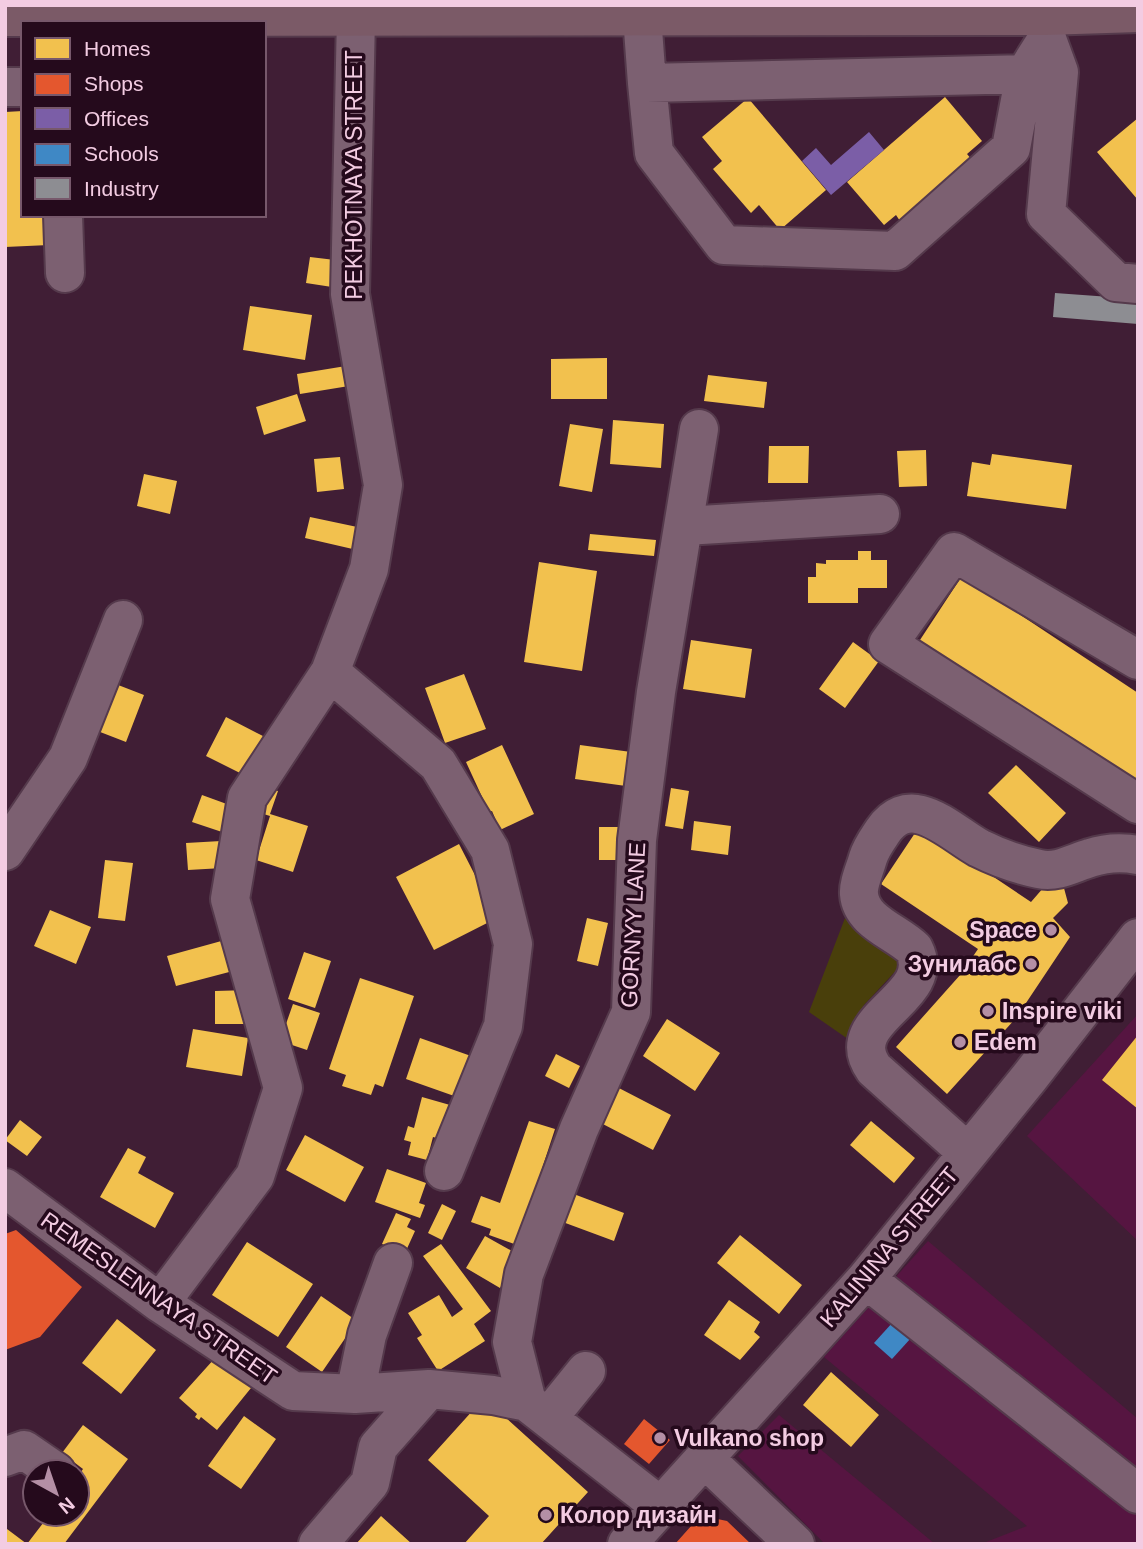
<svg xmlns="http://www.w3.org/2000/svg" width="1143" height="1549" viewBox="0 0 1143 1549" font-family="Helvetica,sans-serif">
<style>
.built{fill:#561541}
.green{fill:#493f0b}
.homes{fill:#f2c14e}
.shops{fill:#e4572e}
.offices{fill:#7b5ea7}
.schools{fill:#3f88c5}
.industry{fill:#8d8d92}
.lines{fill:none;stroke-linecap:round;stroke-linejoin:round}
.minor-casing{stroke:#553a4c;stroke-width:42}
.major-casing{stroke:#553a4c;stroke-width:42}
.minor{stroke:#7c6071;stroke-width:38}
.major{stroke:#7b5a67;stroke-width:38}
.poi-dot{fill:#b48fa5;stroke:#250a1c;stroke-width:2.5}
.labels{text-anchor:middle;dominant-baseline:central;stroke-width:7;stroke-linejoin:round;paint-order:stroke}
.street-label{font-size:23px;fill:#f3cce2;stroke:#250a1c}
.poi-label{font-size:23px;font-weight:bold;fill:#f3cce2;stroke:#250a1c;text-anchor:start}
</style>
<rect width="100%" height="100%" fill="#401e35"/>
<path class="built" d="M1138 1014V1241L1027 1136Z
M928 1241 1138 1419V1544H981L1027 1526 824 1357Z
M779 1415 935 1544H825L738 1456Z"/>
<path class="green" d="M845 918 899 954 904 962 864 1005 848 1039 809 1012Z"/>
<path class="homes" d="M945 97 982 141 967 154 972 160 900 221 896 215 884 225 847 182Z
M748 98 826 190 780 230 759 205 751 213 713 169 722 161 702 137Z
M23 111V215H48L49 245 5 247V112Z
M1138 118V200L1097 152Z
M310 257 335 260 332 287 306 283Z
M250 306 312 315 305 360 243 350Z
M607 358V399H551V359Z
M346 366 349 386 300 394 297 374Z
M708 375 767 382 764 408 704 401Z
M297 394 306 421 264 435 256 407Z
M613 420 664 424 661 468 610 464Z
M570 424 603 429 592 492 559 486Z
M769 446H809L808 483H768Z
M926 450 927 486 899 487 897 451Z
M992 454 1072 465 1066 509 967 496 972 462 990 465Z
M340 457 344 489 317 492 314 459Z
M144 474 177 481 170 514 137 506Z
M310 517 362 528 357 550 305 538Z
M590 534 656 540 654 556 588 550Z
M858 551H871V560H887V588H858V603H808V577H816V563L826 564V560H858Z
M539 562 597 571 582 671 524 662Z
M962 576 1138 693V788L918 643Z
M691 640 752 649 745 698 683 689Z
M853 642 879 661 845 708 819 689Z
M464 674 486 729 445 743 425 688Z
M113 683 144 695 126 742 95 730Z
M226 717 263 736 244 775 206 756Z
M502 745 534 814 500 830 492 811 489 812 466 762Z
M580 745 631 752 626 786 575 779Z
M1016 765 1066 813 1039 842 988 793Z
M262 786 278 791 270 814 308 826 293 872 256 860 270 816 254 811Z
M671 788 689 791 683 829 665 826Z
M202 795 235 807 225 833 192 822Z
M694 821 731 826 728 855 691 850Z
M599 827H624V860H599Z
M919 827 1031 902 1044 887 1061 877 1068 903 1053 918 1070 937 1016 1018 947 1094 896 1047 961 974 978 949 881 884Z
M221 841 223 868 188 870 186 843Z
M459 844 497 918 434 950 396 877Z
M105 860 133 863 125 921 98 918Z
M50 910 91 927 76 964 34 946Z
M587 918 608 923 598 966 577 961Z
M225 940 233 971 176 986 167 956Z
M304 952 331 961 315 1008 288 999Z
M360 978 414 996 383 1087 375 1084 371 1095 342 1086 346 1075 329 1069Z
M250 990V1024H215V991Z
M293 1004 320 1013 307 1050 280 1041Z
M667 1019 720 1053 695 1091 643 1056Z
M193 1029 248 1038 242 1076 186 1067Z
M1138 1035V1109L1102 1080Z
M420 1038 471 1056 457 1097 406 1079Z
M556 1054 580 1066 569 1088 545 1076Z
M615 1086 671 1115 653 1150 597 1121Z
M422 1097 450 1105 444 1120 450 1142 433 1137 427 1160 408 1155 411 1142 404 1140 408 1126 414 1128Z
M20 1120 42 1137 27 1156 5 1140Z
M529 1121 555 1129 517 1245 489 1235 491 1229 471 1222 481 1196 500 1203Z
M871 1121 915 1158 894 1183 850 1145Z
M305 1135 364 1167 345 1202 286 1170Z
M128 1148 146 1157 138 1173 174 1193 155 1228 100 1197Z
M387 1169 426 1183 419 1203 425 1205 420 1218 375 1202Z
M571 1193 624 1213 614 1241 560 1221Z
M442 1204 456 1211 442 1240 428 1233Z
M396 1213 411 1219 407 1227 415 1231 405 1253 382 1244Z
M740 1235 802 1285 779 1314 717 1263Z
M485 1236 519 1255 500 1288 466 1268Z
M247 1242 313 1284 278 1337 212 1295Z
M441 1244 491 1311 474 1324 485 1341 438 1371 417 1338 422 1335 408 1313 439 1295 452 1317 463 1309 423 1256Z
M321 1296 357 1321 322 1372 286 1347Z
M729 1300 760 1322 754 1332 760 1337 740 1360 704 1335Z
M117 1319 156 1350 121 1394 82 1363Z
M215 1358 251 1388 217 1430 201 1417 199 1420 195 1417 197 1414 179 1398Z
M831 1372 879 1415 851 1447 803 1405Z
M484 1398 588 1492 541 1544H464L489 1516 428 1460Z
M244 1416 276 1439 241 1489 208 1466Z
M83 1425 128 1459 64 1544H5L7 1529 27 1544 50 1514H77V1478L83 1469 62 1453Z
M381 1516 412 1544H356Z"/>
<path class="shops" d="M16 1230 82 1287 40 1337 5 1350V1234Z
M644 1419 670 1440 649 1464 624 1444Z
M708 1517 727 1521 751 1544H675L692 1525Z"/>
<path class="offices" d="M869 132 884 150 831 195 802 161 816 148 831 165Z"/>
<path class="schools" d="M893 1322 911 1338 892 1359 874 1343Z"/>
<path class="industry" d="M1055 293 1138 299V324L1053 317Z"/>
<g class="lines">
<defs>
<path id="minor" d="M642 16 647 83 1025 74
M1045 21 1047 39 1059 72 1046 214 1116 282 1138 284
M647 83 654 153 724 245 895 251 1011 148 1025 74 1047 39
M5 87H23
M63 215 65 273
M685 526 880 514
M1138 660 954 552 888 644 1138 804
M330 672 438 764 490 850 513 944 503 1026 444 1171
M5 851 68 758 123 620
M968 1153 874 1069C838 1018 939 999 914 949 897 932 861 922 859 894 858 884 865 869 868 858 871 848 877 840 883 831 911 790 950 832 979 848 997 857 1019 865 1039 869 1058 873 1073 863 1090 858 1105 853 1122 852 1138 855
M5 1188 160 1303 293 1391 355 1394 429 1389 493 1395 527 1402 660 1506
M866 1279 1138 1494
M160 1303 255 1176 283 1088 230 899 247 798 330 672 369 569 383 485 350 294 356 17
M355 1394 367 1335 393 1263
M527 1402 512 1342 524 1274 579 1129 631 1012 637 840 656 692 699 429
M548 1418 586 1371
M5 1457 24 1450 56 1472
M704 1458 795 1544
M318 1544 370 1483 378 1447 429 1389
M627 1544 866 1279 1029 1078 1138 938"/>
<path id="major" d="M5 17 1044 16 1138 13"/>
</defs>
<use href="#minor" class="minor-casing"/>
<use href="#major" class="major-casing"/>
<use href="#minor" class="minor"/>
<use href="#major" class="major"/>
</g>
<g class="poi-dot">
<circle cx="1051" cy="930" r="7"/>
<circle cx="1031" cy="964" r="7"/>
<circle cx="988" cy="1011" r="7"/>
<circle cx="960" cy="1042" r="7"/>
<circle cx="660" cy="1438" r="7"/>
<circle cx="546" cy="1515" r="7"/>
</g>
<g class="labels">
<g class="street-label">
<text transform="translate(354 175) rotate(-90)">PEKHOTNAYA STREET</text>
<text transform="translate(633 925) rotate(-87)">GORNYY LANE</text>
<text transform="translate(889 1247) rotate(-50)">KALININA STREET</text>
<text transform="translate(159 1298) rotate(35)">REMESLENNAYA STREET</text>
</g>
<g class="poi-label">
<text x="1037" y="930" text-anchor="end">Space</text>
<text x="1017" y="964" text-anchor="end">Зунилабс</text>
<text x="1002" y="1011">Inspire viki</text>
<text x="974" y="1042">Edem</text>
<text x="674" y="1438">Vulkano shop</text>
<text x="560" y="1515">Колор дизайн</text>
</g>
</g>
<rect width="1143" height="1549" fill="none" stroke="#f3cce2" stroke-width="14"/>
<rect x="21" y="21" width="245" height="196" fill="#250a1c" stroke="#77586b" stroke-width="2"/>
<rect x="35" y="38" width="35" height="21" fill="#f2c14e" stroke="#77586b" stroke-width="2"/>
<text x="84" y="56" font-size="21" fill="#f3cce2">Homes</text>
<rect x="35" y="74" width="35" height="21" fill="#e4572e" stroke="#77586b" stroke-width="2"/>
<text x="84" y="91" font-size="21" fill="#f3cce2">Shops</text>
<rect x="35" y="108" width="35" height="21" fill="#7b5ea7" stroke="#77586b" stroke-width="2"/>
<text x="84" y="126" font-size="21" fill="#f3cce2">Offices</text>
<rect x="35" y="144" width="35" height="21" fill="#3f88c5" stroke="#77586b" stroke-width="2"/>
<text x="84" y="161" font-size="21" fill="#f3cce2">Schools</text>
<rect x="35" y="178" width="35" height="21" fill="#8d8d92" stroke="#77586b" stroke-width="2"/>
<text x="84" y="196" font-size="21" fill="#f3cce2">Industry</text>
<g transform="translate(56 1493) rotate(140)"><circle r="33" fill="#250a1c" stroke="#77586b" stroke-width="2"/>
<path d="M0-5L12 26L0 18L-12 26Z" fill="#b48fa5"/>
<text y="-10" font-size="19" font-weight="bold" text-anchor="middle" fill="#f3cce2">N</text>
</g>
</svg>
